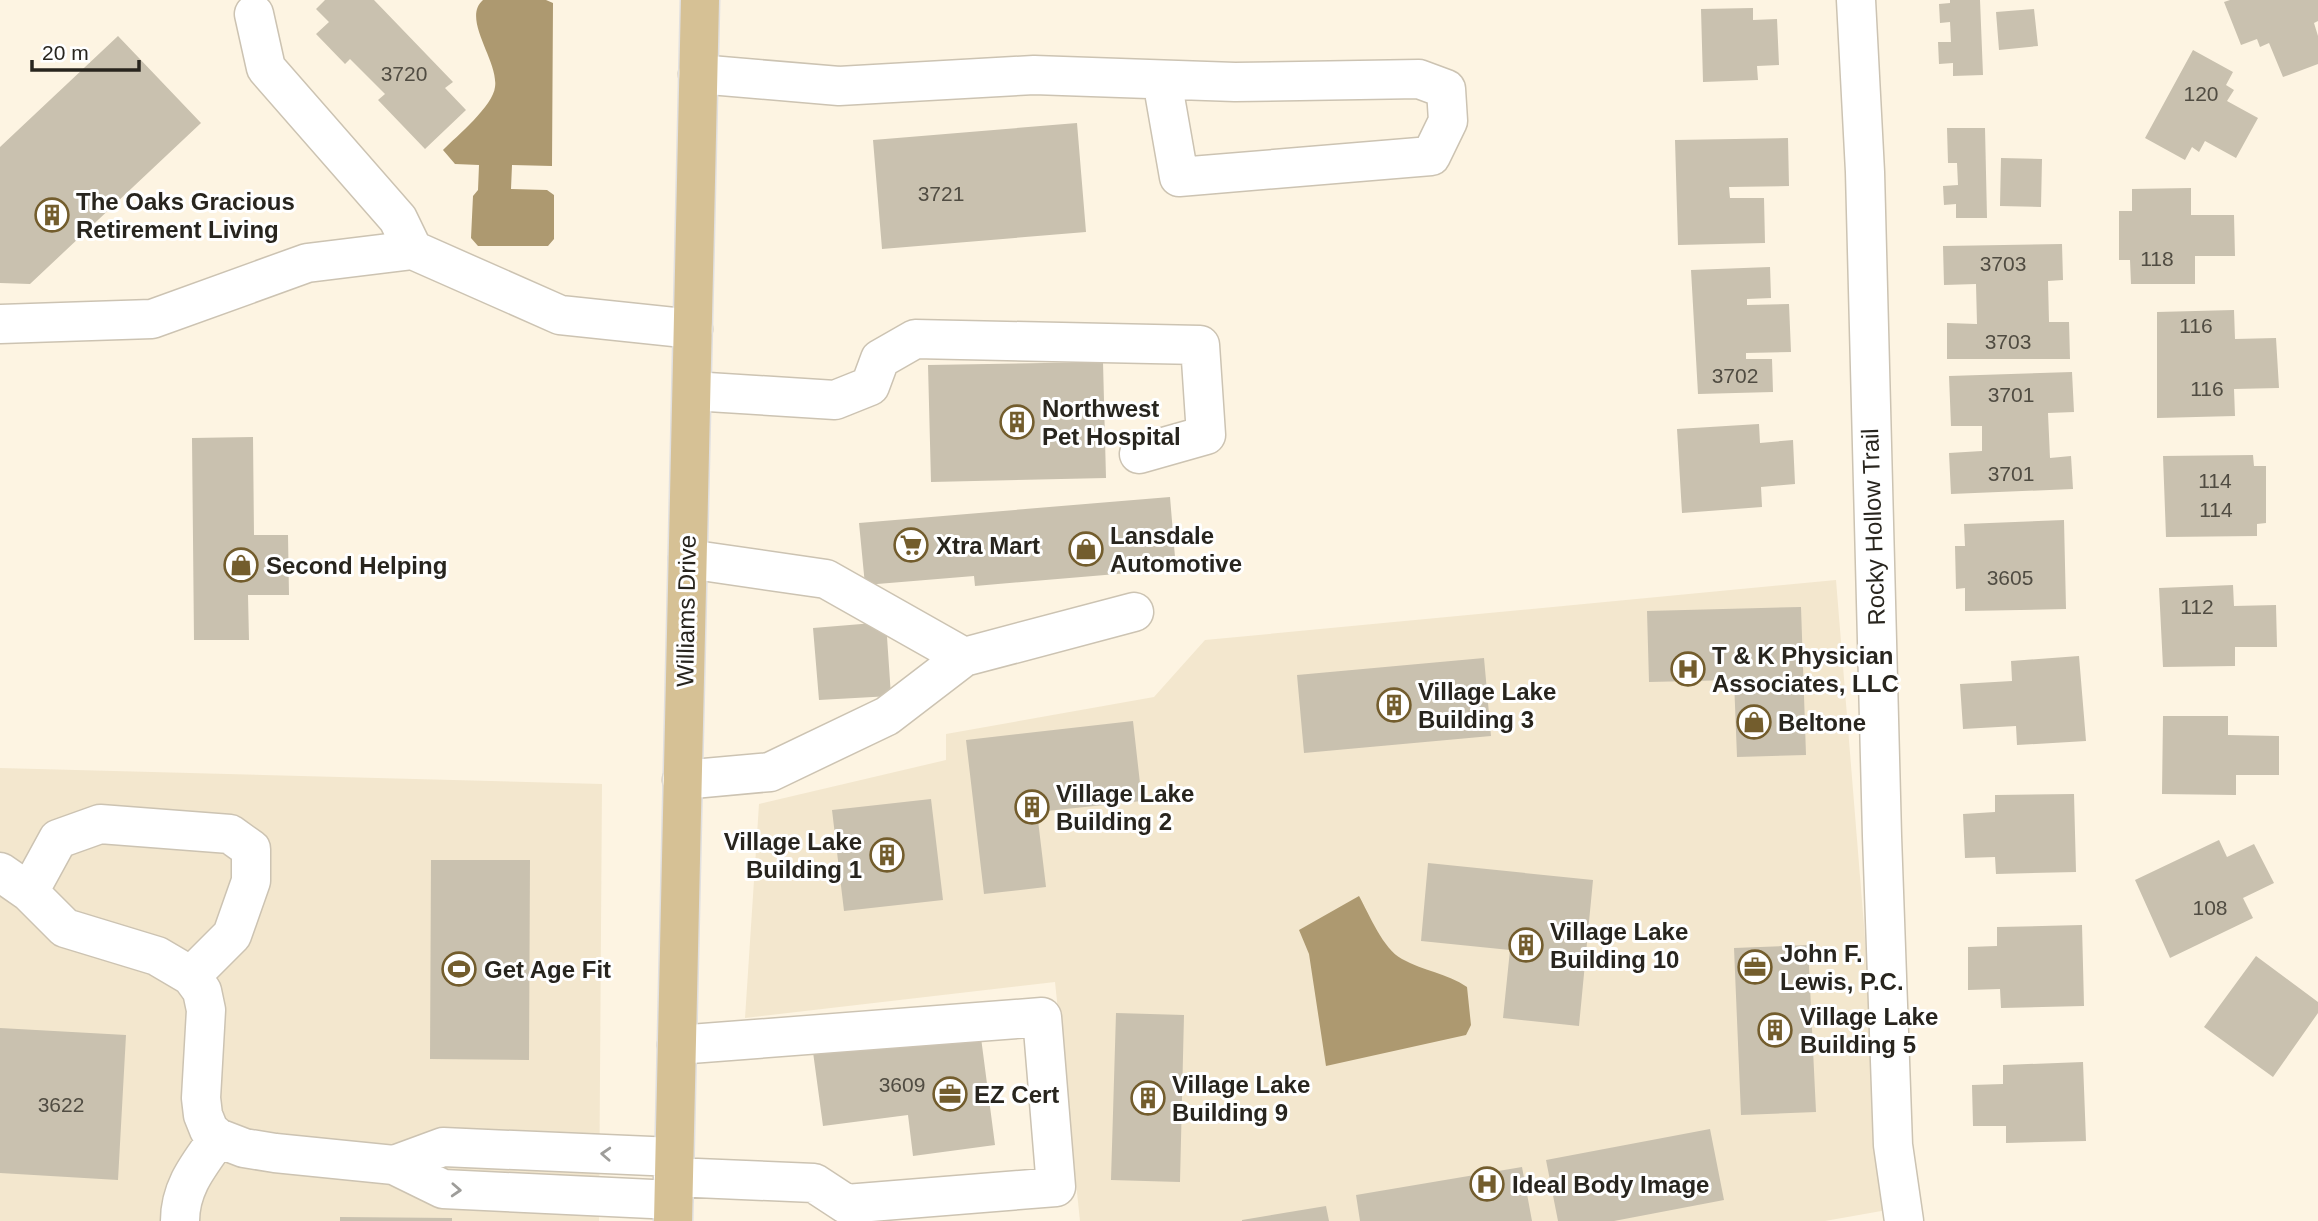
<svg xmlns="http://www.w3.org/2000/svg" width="2318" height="1221" viewBox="0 0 2318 1221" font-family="Arial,sans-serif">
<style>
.built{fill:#f3e7ce}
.water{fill:#ad9970}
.building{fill:#c9c1af}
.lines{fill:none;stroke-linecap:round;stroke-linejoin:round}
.minor-casing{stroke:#ccc3b2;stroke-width:41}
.major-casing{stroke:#e1e0e0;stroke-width:41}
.minor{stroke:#fff;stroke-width:38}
.major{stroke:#d6c195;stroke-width:38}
.oneway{stroke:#9e9d9a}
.labels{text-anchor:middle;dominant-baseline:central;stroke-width:6;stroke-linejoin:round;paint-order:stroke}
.number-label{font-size:21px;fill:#504c42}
.poi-label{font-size:24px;font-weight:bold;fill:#28251e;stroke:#fff;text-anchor:start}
.street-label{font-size:24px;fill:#28251e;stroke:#fff}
</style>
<rect width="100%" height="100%" fill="#fdf4e2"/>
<path class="built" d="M1836 580 1887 1210 1825 1221H1080L1055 982 745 1018 759 804 946 760V734L1154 697 1205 640Z
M0 768 602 784 599 1221H0Z"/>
<path class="water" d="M483 0H546L553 3 552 166 512 165 511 189 547 190 554 195V239L548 246H478L471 238 473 196 478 190 479 165 455 164 443 150C457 136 493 106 495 87 499 61 461 19 483 0Z
M1359 896C1369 914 1383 949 1402 959 1423 971 1447 973 1467 987L1471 1025 1466 1035 1326 1066 1309 954 1299 930Z"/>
<path class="building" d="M325 0H374L453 82 445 88 466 110 425 149 378 100 385 94 350 59 345 64 316 34 329 22 316 9Z
M1950 0H1980L1983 75 1953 76V63L1939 64 1938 42H1951L1950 22 1940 23 1939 4 1950 3Z
M2230 0H2318V21L2314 23 2318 36V64L2283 77 2269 43 2260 47 2257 39 2241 45 2224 2Z
M1753 8V20L1777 19 1779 65 1757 66 1758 80 1703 82 1701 9Z
M2034 9 2038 46 1999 50 1996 12Z
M118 36 201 123 30 284 0 283V147Z
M2193 50 2233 72 2226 85 2234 90 2227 101 2258 118 2236 158 2205 141 2199 152 2192 147 2185 160 2145 138Z
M1077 123 1086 232 882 249 873 140Z
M1947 128H1985L1987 218H1956V204L1944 205 1943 186 1958 185 1957 163H1948Z
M1788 138 1789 186 1729 187 1730 198H1764L1765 243 1678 245 1675 140Z
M2001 158 2042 159 2041 207 2000 206Z
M2191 188V215H2234L2235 256H2195V284H2131L2130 260H2119V211H2132V189Z
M2062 244 2063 280 2048 281 2049 322H2069L2070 359H1947V323L1977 324 1976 284 1944 285 1943 246Z
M1770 267 1771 298 1747 299V305L1789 304 1791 352 1746 353V359H1772L1773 392 1698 394 1691 270Z
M2234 310 2235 339 2276 338 2279 388 2234 389 2235 416 2157 418V312Z
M1103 362 1106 478 931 482 928 365Z
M2072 372 2074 412 2048 413 2050 458 2071 456 2073 489 1951 494 1949 453 1982 451V426H1951L1949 376Z
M1759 424 1760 443 1793 440 1795 484 1761 487 1762 507 1682 513 1677 429Z
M253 437 254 535H288L289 595H248L249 640H194L192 438Z
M2253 455 2254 466H2266V523L2257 524V536L2166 537 2163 456Z
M1170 497 1176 569 975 586 974 576 865 585 859 523Z
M2064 520 2066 609 1965 611V588L1956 589 1955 546H1965L1964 524Z
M2233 585 2234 606 2276 605 2277 647H2235V666L2163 667 2159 588Z
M1801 607 1806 755 1737 757 1734 680 1649 682 1647 611Z
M886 622 891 696 819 700 813 628Z
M2079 656 2086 741 2017 745 2016 726 1963 729 1960 684 2012 681 2011 661Z
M1484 658 1491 736 1304 753 1297 675Z
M2163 716H2228V735L2279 736V775H2236V795L2162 794Z
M1133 721 1142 801 1037 812 1046 887 984 894 966 740Z
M2074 794 2076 872 1996 874 1995 857 1965 858 1963 814 1995 812V795Z
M931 799 943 900 844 911 832 810Z
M2219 840 2227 857 2254 844 2274 883 2243 898 2253 918 2170 958 2135 880Z
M431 860H530L529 1060 430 1059Z
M1428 863 1593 880 1579 1026 1503 1018 1510 950 1421 941Z
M2082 925 2084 1006 2001 1008 2000 989 1968 990V947L1997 946V927Z
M1808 945 1816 1112 1741 1115 1734 948Z
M2256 956 2318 1002V1013L2273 1077 2204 1027Z
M1116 1013 1184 1015 1180 1182 1111 1180Z
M0 1028 126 1035 118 1180 0 1173Z
M980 1030 995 1145 913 1156 908 1115 823 1126 813 1052Z
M2083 1062 2086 1141 2006 1143V1126H1973L1972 1085 2003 1084V1065Z
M1710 1129 1724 1200 1614 1221H1558L1546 1160Z
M1522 1167 1532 1221H1360L1356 1195Z
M1326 1206 1329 1221H1242V1220Z
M340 1217 452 1218V1221H340Z"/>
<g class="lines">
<defs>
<path id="minor" d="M1856 0 1865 172 1882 836 1893 1145 1904 1221
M254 14 266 68 398 219 413 250
M698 74 839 86 1034 75 1235 82 1419 79 1446 89 1448 121 1431 156 1179 177 1162 80
M0 324 152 319 307 263 413 250 560 315 693 329
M692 391 835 400 870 386 880 359 915 339 1200 345 1206 435 1139 454
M688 559 826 579 964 657 1134 612
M682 780 770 772 887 716 964 657
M0 872 29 892 65 928 157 956 191 976 202 991 206 1010 201 1098 203 1115 209 1130 218 1138 244 1148 275 1153 394 1165 443 1189 673 1200
M29 892 58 839 100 824 230 834 251 849V881L232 935 191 976
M394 1165 443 1147 674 1157
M673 1177 814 1183 846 1204 1056 1187 1042 1017 677 1045
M180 1221C180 1187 199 1165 218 1138"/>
<path id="major" d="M673 1221 700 0"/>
</defs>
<use href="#minor" class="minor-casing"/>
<use href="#major" class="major-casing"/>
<use href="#minor" class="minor"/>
<use href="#major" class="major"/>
</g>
<defs><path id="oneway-chevron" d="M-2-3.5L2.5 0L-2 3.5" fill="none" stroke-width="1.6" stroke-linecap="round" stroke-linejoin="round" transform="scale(1.75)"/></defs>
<g class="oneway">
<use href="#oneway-chevron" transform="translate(606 1154) rotate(-177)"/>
<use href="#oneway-chevron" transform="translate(456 1190) rotate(3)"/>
</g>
<defs>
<symbol id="building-ring" viewBox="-11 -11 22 22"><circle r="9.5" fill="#fff" stroke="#735d2d" stroke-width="1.5"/><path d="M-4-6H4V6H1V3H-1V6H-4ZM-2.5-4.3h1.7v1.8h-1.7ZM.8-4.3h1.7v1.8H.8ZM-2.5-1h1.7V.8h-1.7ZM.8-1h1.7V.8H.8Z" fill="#735d2d"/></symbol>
<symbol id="supermarket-ring" viewBox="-11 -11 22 22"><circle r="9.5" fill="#fff" stroke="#735d2d" stroke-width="1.5"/><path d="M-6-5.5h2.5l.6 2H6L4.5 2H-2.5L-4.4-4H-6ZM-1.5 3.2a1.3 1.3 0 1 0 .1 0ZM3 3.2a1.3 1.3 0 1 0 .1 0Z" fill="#735d2d"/></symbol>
<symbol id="shop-ring" viewBox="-11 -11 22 22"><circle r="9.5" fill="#fff" stroke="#735d2d" stroke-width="1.5"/><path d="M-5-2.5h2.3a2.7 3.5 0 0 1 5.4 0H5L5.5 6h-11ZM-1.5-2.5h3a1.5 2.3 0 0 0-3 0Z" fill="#735d2d"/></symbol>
<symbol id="hospital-ring" viewBox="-11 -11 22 22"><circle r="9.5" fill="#fff" stroke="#735d2d" stroke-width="1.5"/><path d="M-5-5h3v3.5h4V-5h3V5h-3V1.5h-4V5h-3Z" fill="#735d2d"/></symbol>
<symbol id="office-ring" viewBox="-11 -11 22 22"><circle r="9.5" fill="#fff" stroke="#735d2d" stroke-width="1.5"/><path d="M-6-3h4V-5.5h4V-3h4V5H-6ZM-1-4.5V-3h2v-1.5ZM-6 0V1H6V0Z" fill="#735d2d"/></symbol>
<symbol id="stadium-ring" viewBox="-11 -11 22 22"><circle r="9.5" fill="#fff" stroke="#735d2d" stroke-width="1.5"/><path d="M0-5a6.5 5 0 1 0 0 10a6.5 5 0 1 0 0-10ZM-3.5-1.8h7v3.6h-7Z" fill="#735d2d"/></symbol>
</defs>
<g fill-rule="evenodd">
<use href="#building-ring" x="33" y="196" width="38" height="38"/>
<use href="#building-ring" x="998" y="403" width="38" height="38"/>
<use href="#supermarket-ring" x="892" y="526" width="38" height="38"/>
<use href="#shop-ring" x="1067" y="530" width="38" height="38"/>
<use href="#shop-ring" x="222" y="546" width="38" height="38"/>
<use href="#hospital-ring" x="1669" y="650" width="38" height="38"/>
<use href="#building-ring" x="1375" y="686" width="38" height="38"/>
<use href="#shop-ring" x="1735" y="703" width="38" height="38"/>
<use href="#building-ring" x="1013" y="788" width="38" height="38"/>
<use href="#building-ring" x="868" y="836" width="38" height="38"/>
<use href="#building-ring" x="1507" y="926" width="38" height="38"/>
<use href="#office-ring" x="1736" y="948" width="38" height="38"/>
<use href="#stadium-ring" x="440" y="950" width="38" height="38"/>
<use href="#building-ring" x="1756" y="1011" width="38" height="38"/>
<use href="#office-ring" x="931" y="1075" width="38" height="38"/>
<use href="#building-ring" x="1129" y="1079" width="38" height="38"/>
<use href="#hospital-ring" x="1468" y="1165" width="38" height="38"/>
</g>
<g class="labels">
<g class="number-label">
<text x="404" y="73">3720</text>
<text x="2201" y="93">120</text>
<text x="941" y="193">3721</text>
<text x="2157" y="258">118</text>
<text x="2003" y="263">3703</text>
<text x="2196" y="325">116</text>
<text x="2008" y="341">3703</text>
<text x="1735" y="375">3702</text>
<text x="2207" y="388">116</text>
<text x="2011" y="394">3701</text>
<text x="2011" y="473">3701</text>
<text x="2215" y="480">114</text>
<text x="2216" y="509">114</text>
<text x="2010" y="577">3605</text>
<text x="2197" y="606">112</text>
<text x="2210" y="907">108</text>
<text x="902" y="1084">3609</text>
<text x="61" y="1104">3622</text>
</g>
<g class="poi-label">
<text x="76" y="201">The Oaks Gracious<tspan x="76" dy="28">Retirement Living</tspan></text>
<text x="1042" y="408">Northwest<tspan x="1042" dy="28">Pet Hospital</tspan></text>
<text x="1110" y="535">Lansdale<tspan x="1110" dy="28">Automotive</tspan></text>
<text x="936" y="545">Xtra Mart</text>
<text x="266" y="565">Second Helping</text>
<text x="1712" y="655">T &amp; K Physician<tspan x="1712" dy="28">Associates, LLC</tspan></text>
<text x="1418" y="691">Village Lake<tspan x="1418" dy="28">Building 3</tspan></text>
<text x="1778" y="722">Beltone</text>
<text x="1056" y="793">Village Lake<tspan x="1056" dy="28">Building 2</tspan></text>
<text x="862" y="841" text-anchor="end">Village Lake<tspan x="862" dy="28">Building 1</tspan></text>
<text x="1550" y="931">Village Lake<tspan x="1550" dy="28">Building 10</tspan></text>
<text x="1780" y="953">John F.<tspan x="1780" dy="28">Lewis, P.C.</tspan></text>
<text x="484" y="969">Get Age Fit</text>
<text x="1800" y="1016">Village Lake<tspan x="1800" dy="28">Building 5</tspan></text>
<text x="1172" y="1084">Village Lake<tspan x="1172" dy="28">Building 9</tspan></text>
<text x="974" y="1094">EZ Cert</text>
<text x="1512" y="1184">Ideal Body Image</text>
</g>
<g class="street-label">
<text transform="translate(1873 527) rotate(-92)">Rocky Hollow Trail</text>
<text transform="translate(686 611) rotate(-89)">Williams Drive</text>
</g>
</g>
<path d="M32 60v10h107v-10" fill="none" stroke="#28251e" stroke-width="3.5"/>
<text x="42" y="60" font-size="21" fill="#28251e" stroke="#ffffff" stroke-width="5" paint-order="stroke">20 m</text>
</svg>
